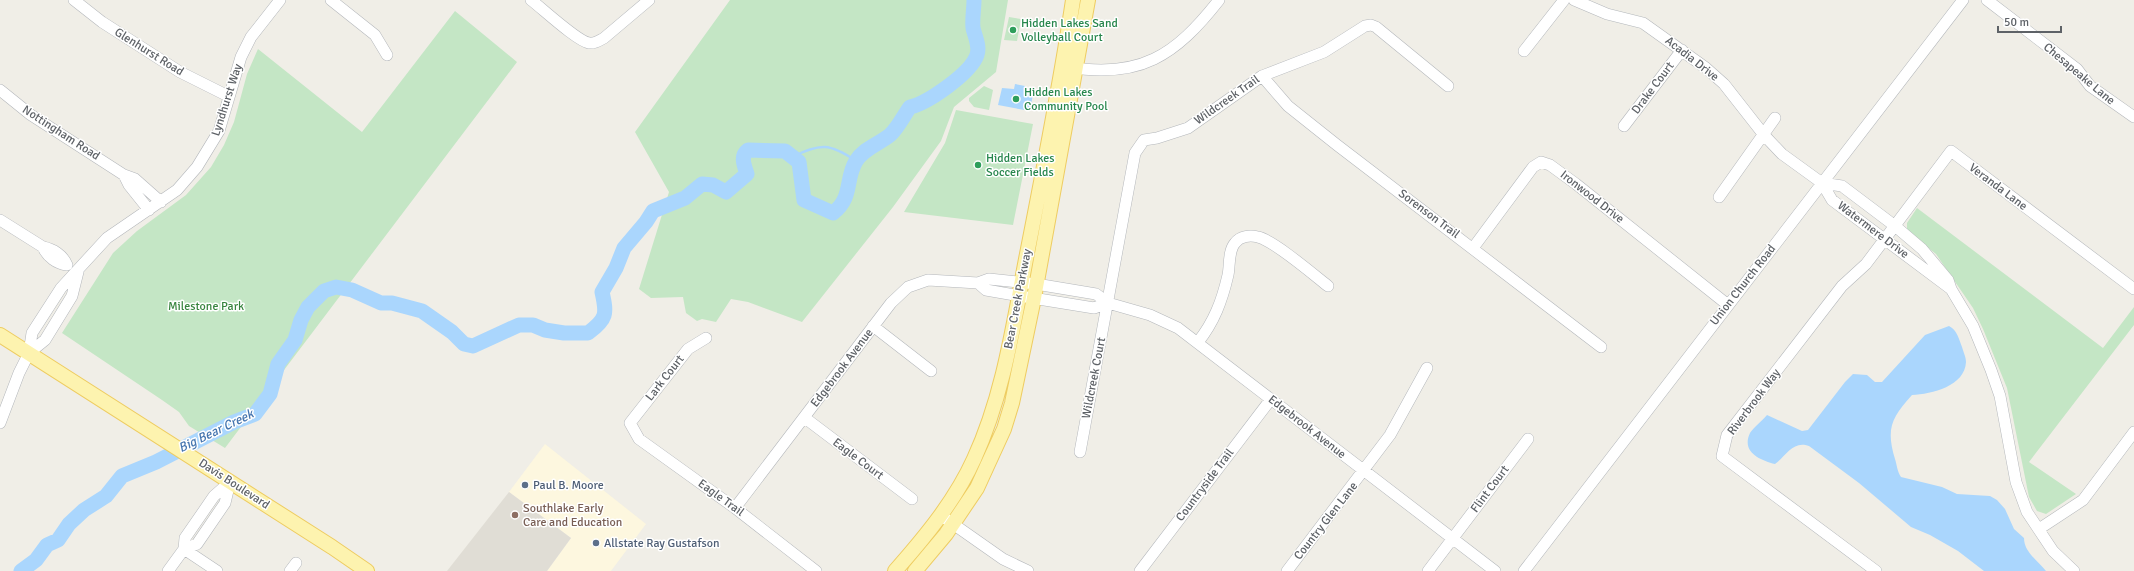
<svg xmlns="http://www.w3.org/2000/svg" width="2134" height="571" viewBox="0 0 2134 571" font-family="Signika,sans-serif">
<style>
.commercial{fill:#fdf7df}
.education{fill:#e0ddd5}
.green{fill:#c4e6c5}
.water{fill:#aad6fd}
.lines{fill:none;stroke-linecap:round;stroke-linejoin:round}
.stream{stroke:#aad6fd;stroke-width:2.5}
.river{stroke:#aad6fd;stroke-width:15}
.minor-casing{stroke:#b4b7bb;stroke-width:12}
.major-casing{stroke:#eecc61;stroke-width:16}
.minor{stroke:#fff;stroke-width:11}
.major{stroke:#fdf3af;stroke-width:14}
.leisure-dot{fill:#2e9e5b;stroke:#fff;stroke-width:1.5}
.service-dot{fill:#5c6f8a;stroke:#fff;stroke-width:1.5}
.education-dot{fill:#8d6e63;stroke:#fff;stroke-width:1.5}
.labels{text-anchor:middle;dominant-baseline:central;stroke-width:3;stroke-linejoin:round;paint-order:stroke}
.leisure-label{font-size:12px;fill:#27864d;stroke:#fff;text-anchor:start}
.street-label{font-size:12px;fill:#5e6267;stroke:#fff}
.park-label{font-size:12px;fill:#37843e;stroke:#fff}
.service-label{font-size:12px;fill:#4e5e75;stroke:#fff;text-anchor:start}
.education-label{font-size:12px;fill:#785e54;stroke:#fff;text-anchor:start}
.water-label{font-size:13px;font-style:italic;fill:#4575af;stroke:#fff}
</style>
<rect width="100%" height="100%" fill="#f0eee7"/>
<path class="commercial" d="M545 444 646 524 611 571H547L571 538 509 492Z"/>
<path class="education" d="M509 492 571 538 547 571H447Z"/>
<path class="green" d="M730 0H1008L996 72 954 107 941 141 893 207 802 322 748 302 731 299 716 322 702 319 697 321 686 313 683 297 651 298 639 289 669 192 635 132Z
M455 11 517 62 225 448 189 426 179 412 162 400 62 333 113 253 137 231 186 195 211 167 224 145 234 122 247 74 258 49 362 132Z
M1009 17 1021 19 1017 41 1004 40Z
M984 86 993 90 989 110 974 107 969 101V98Z
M956 110 1033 124 1013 225 904 212 945 143Z
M1917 208 2103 348 2134 307V325L2029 462 2076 494 2046 514 2037 511 2029 497 2007 388 1983 329 1973 308 1936 254 1907 231V223Z"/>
<path class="water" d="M1015 84 1025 86 1024 92 1033 94 1030 111 998 105 1002 88 1014 89Z
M1949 326C1957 330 1959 339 1962 347 1963 351 1966 357 1966 362 1965 386 1932 394 1912 395 1891 418 1886 429 1895 459 1897 465 1897 471 1901 477L1942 487 1957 494 1990 496 1997 500 2005 509 2014 529 2024 538C2024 552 2038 561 2046 571H1984L1958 551 1930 535 1911 527 1859 483 1809 446C1793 440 1786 456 1775 464 1760 460 1741 452 1750 433 1754 427 1762 421 1767 415L1802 431 1808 430 1845 382 1853 374 1867 375 1875 382H1882L1925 335Z"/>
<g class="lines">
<path class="stream" d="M792 157C820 143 830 143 856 161"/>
<path class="river" d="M21 571 36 560 47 545 58 540 69 524 84 510 106 496 122 476 156 462 234 422 255 414 270 394 278 364 295 340 301 320 308 307 324 291 336 287 352 290 381 303H392L422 311 452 332 464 344 473 346 519 325H533L545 330 564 333H588C607 319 607 314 602 292L616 268 624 248 646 222 653 211 685 198 702 184 713 185 726 192 747 174C744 165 740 156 748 150L785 151 799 162 804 200 833 213C853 198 845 179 856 161 864 148 879 144 890 135 898 128 904 115 910 107 928 103 971 73 977 55 980 46 975 37 973 28 972 19 974 9 974 0"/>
<defs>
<path id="minor" d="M74 0 102 22 180 72 228 96
M331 0 375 35 387 55
M531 0C543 9 577 41 589 43 595 44 600 40 604 38L649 0
M1574 0 1607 14 1643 23 1706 68 1724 84 1764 135 1782 154 1822 183 1832 200 1951 289
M1987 0 2077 69 2090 86 2134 117
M1524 51 1564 0
M1068 67C1140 79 1175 56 1219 0
M1262 76 1288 106 1337 145 1601 347
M0 90 31 115 124 175 135 179 161 202
M1624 126 1682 50
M124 175 129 185 149 210
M1822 183 1842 186 1895 226 1922 249 1948 280 1951 289 1973 326 1991 370 2000 396 2016 482 2027 512 2053 551 2074 571
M1719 197 1775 118
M0 220 43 247
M43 247C53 249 63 255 67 265 57 264 47 257 43 247Z
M1473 248 1533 167 1541 162 1550 165 1576 184 1728 305
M978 283 986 290 1020 296 1094 308 1108 303
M873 326 931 371
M706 338 688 349 630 423 639 439 735 508 816 571
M1198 342C1214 322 1222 301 1228 275 1230 266 1228 251 1235 243 1240 236 1250 235 1258 237 1273 240 1314 275 1328 286
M29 353 45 340 72 296 78 272
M805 418 912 499
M0 423 19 373 29 353 32 333 61 288 107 238 177 190 197 167 219 131 241 57 251 37 280 0
M1080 452 1135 153 1144 140 1157 138 1188 128 1262 76 1324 52 1365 26 1371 25 1376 27 1448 86
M735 508 891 303 908 287 928 280 978 283 989 279 1036 284 1096 294 1108 303 1150 315 1178 328 1495 571
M946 519 1003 559 1028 571
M2039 529 2083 500 2134 432
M184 549 197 544 225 503 230 482
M184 549 217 571
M168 571 184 549 185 538 214 496 230 482
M290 571 296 563
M1140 571 1271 399
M1287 571 1390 435 1427 368
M1428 571 1528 439
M1524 571 1963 0
M1876 571 1722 456 1727 435 1842 286 1866 264 1951 151 2134 289"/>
<path id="major" d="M0 335 332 547 367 571
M895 571C925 537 955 501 974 459 1003 396 1013 327 1026 259 1043 173 1060 87 1073 0
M915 571 946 534 977 488 1004 429 1012 403 1034 298 1088 0"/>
</defs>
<use href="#minor" class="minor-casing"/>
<use href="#major" class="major-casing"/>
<use href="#minor" class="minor"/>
<use href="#major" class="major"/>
</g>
<g class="leisure-dot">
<circle cx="1013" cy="30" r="4"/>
<circle cx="1016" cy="99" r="4"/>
<circle cx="978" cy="165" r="4"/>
</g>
<g class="service-dot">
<circle cx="525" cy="485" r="4"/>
<circle cx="596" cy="543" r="4"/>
</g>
<circle class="education-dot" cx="515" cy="515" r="4"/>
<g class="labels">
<g class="leisure-label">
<text x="1021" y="23">Hidden Lakes Sand<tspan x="1021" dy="14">Volleyball Court</tspan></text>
<text x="1024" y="92">Hidden Lakes<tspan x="1024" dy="14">Community Pool</tspan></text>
<text x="986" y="158">Hidden Lakes<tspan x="986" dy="14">Soccer Fields</tspan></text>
</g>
<g class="street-label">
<text transform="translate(149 52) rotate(32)">Glenhurst Road</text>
<text transform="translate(1692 59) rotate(38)">Acadia Drive</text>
<text transform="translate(2079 74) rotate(40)">Chesapeake Lane</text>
<text transform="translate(1653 88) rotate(-53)">Drake Court</text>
<text transform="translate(227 100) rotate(-72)">Lyndhurst Way</text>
<text transform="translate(1227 100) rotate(-35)">Wildcreek Trail</text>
<text transform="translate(61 133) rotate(33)">Nottingham Road</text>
<text transform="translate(1998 187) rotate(37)">Veranda Lane</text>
<text transform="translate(1592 197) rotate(38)">Ironwood Drive</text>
<text transform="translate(1429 214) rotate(37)">Sorenson Trail</text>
<text transform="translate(1873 230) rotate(37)">Watermere Drive</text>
<text transform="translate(1743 285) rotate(-52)">Union Church Road</text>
<text transform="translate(1018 299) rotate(-79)">Bear Creek Parkway</text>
<text transform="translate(842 368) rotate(-53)">Edgebrook Avenue</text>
<text transform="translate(665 378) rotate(-52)">Lark Court</text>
<text transform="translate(1094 378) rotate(-79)">Wildcreek Court</text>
<text transform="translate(1754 402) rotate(-53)">Riverbrook Way</text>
<text transform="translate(1307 427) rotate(38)">Edgebrook Avenue</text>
<text transform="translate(858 459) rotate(37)">Eagle Court</text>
<text transform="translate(234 484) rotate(33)">Davis Boulevard</text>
<text transform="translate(1205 485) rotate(-53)">Countryside Trail</text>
<text transform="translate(1490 489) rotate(-53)">Flint Court</text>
<text transform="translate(721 498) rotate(36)">Eagle Trail</text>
<text transform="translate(1326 521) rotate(-52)">Country Glen Lane</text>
</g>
<g class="park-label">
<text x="206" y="306">Milestone Park</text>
</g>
<g class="service-label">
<text x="533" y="485">Paul B. Moore</text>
<text x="604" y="543">Allstate Ray Gustafson</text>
</g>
<g class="education-label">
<text x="523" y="508">Southlake Early<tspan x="523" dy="14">Care and Education</tspan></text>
</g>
<g class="water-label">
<text transform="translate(216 431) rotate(-26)">Big Bear Creek</text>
</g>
</g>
<path d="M1998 26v6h63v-6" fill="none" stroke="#5e6267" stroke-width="2"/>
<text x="2004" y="26" font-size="12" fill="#5e6267" stroke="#ffffff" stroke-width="3" paint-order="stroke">50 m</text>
</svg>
